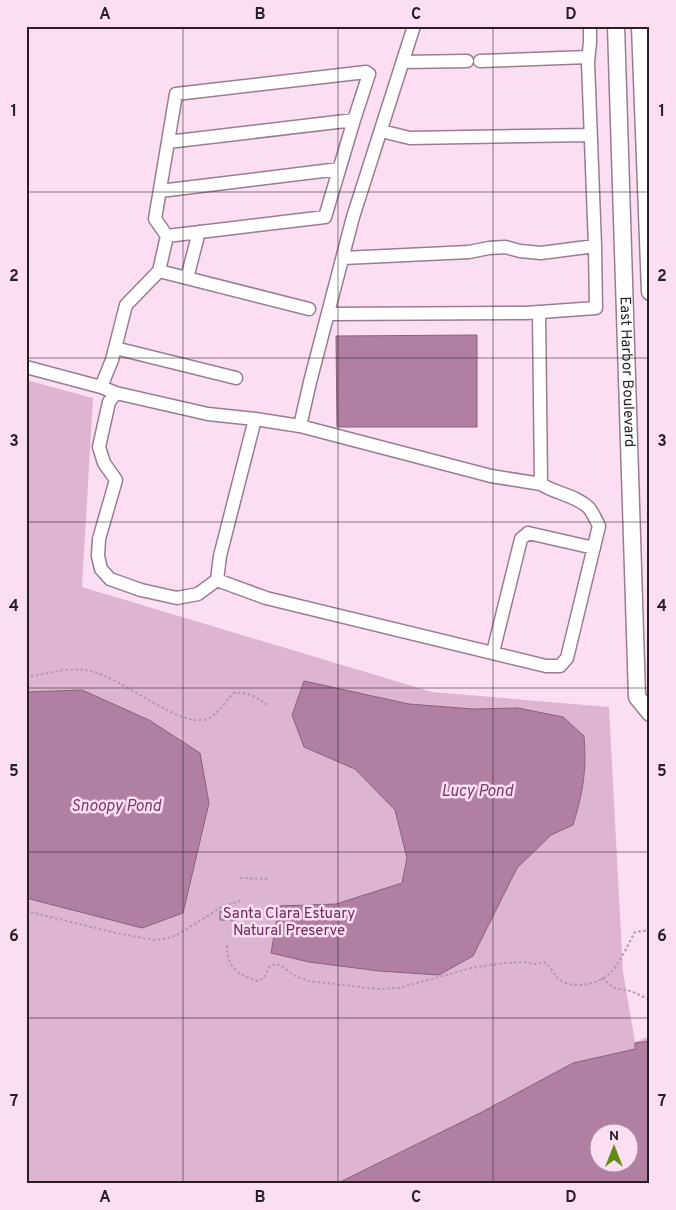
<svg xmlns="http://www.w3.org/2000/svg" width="676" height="1210" viewBox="0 0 676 1210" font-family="Overpass,sans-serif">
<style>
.green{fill:#deb5d1;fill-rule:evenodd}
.water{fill:#b17fa2;stroke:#88627c;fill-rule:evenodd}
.building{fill:#c3a7ba;stroke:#806678}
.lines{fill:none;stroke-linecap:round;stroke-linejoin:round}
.minor-casing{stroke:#987e90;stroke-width:15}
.major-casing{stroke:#987e90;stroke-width:19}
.path{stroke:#b099a8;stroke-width:2;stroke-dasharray:2.5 2.5;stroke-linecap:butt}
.minor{stroke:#fff;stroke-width:12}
.major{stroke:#fff;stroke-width:16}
.grid{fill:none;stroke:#281e25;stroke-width:1;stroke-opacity:0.55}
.labels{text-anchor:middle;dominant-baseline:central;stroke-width:5;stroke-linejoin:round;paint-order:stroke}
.street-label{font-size:15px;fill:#281e25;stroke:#fbdef1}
.park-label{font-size:15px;fill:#6b2d5b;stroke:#fbdef1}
.water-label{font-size:16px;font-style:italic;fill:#7a3b6a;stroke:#fbdef1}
.neatline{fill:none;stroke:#281e25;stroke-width:2}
.grid-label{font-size:16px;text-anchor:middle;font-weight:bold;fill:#281e25}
</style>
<rect width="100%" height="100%" fill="#fbdef1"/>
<path class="green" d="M26 380 93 398 82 587 432 692 609 707 623 972 635 1042 650 1036V1184H26ZM598 1132H628V1162H598Z"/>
<path class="water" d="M477 335V427H337L336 336Z
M304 681 409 704 473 709 518 708 563 717 584 736C587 770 583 792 573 825L551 835 517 868 473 956 439 975 379 971 309 962 271 953 279 906 336 904 402 883 407 858 395 810 355 769 304 747 292 715Z
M82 690 149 720 200 753 209 803 183 913 142 928 26 898V692Z
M650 1041V1184H336L482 1112 573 1063 635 1049V1043ZM628 1132V1162H598V1132Z"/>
<path class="building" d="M220 911H235V920H220Z"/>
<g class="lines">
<defs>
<path id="minor" d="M480 61 588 57
M403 62 467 61
M381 131 410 138 590 135
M160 191 339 169
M167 236 325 217 354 120 168 142
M343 258 469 252 489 248 505 247 520 251 541 253 595 246 588 62 590 42V26
M159 271 309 309
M187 278 199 232
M328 314 526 313 596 308 595 246
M115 348 236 378
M26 367 101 387 116 393 208 414 255 419 300 426 491 476 541 484
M101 387 112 360 126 305 159 271 167 236 155 219 176 94 366 72 369 74 354 120
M116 393 109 402 99 447 104 463 116 480 99 539 98 556 101 569 110 579 141 590 177 598 198 594 217 580 266 598 546 666H560L567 658 599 526C596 520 593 513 589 508 576 495 556 494 541 484L539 312
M300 426 310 382 353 217 414 26
M217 580 220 556 255 419
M493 652 521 539 528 533 594 548"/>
<g id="major">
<path id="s1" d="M616 26 637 697 650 713"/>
<path d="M640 26 650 292"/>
</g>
</defs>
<use href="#minor" class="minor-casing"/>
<use href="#major" class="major-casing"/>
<path class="path" d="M26 677C48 674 68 666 91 671 120 677 181 729 207 719 218 715 225 701 234 693 248 691 257 698 268 705
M240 878 269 879
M26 911 116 933 154 940 168 938 177 935 223 906 240 901
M227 945C227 968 238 975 258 981L264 978 269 967 275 964 280 965 297 977 309 981 377 989 399 988 471 968 503 963 526 962 535 964 544 962C552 967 554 977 562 981 575 989 596 984 607 976 618 968 628 944 635 932L650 930
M602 978 614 988 631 991 650 1000"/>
<use href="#minor" class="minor"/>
<use href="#major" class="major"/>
</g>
<path class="grid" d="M183 26V1184M338 26V1184M493 26V1184M26 192H650M26 358H650M26 522H650M26 688H650M26 852H650M26 1018H650"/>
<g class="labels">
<g class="street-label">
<text stroke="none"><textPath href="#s1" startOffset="346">East Harbor Boulevard</textPath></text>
</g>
<g class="park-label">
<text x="289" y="914">Santa Clara Estuary<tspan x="289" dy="17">Natural Preserve</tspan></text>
</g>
<g class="water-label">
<text x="477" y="792">Lucy Pond</text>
<text x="116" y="807">Snoopy Pond</text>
</g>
</g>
<rect width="676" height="1210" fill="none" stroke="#fbdef1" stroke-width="55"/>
<g transform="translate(614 1148)"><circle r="24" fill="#fbdef1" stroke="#a7919f"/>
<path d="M0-4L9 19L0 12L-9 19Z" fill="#628a16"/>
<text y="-8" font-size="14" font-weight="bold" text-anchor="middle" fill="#281e25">N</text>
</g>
<rect x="28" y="28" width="620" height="1154" class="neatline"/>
<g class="grid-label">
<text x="105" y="19">A</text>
<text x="260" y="19">B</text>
<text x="416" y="19">C</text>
<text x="571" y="19">D</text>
<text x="14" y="116">1</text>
<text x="662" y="116">1</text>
<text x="14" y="281">2</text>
<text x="662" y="281">2</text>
<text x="14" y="446">3</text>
<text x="662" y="446">3</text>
<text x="14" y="611">4</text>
<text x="662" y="611">4</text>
<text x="14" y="776">5</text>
<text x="662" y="776">5</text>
<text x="14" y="941">6</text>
<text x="662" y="941">6</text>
<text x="14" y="1106">7</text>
<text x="662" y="1106">7</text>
<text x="105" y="1202">A</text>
<text x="260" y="1202">B</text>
<text x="416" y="1202">C</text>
<text x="571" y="1202">D</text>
</g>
</svg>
